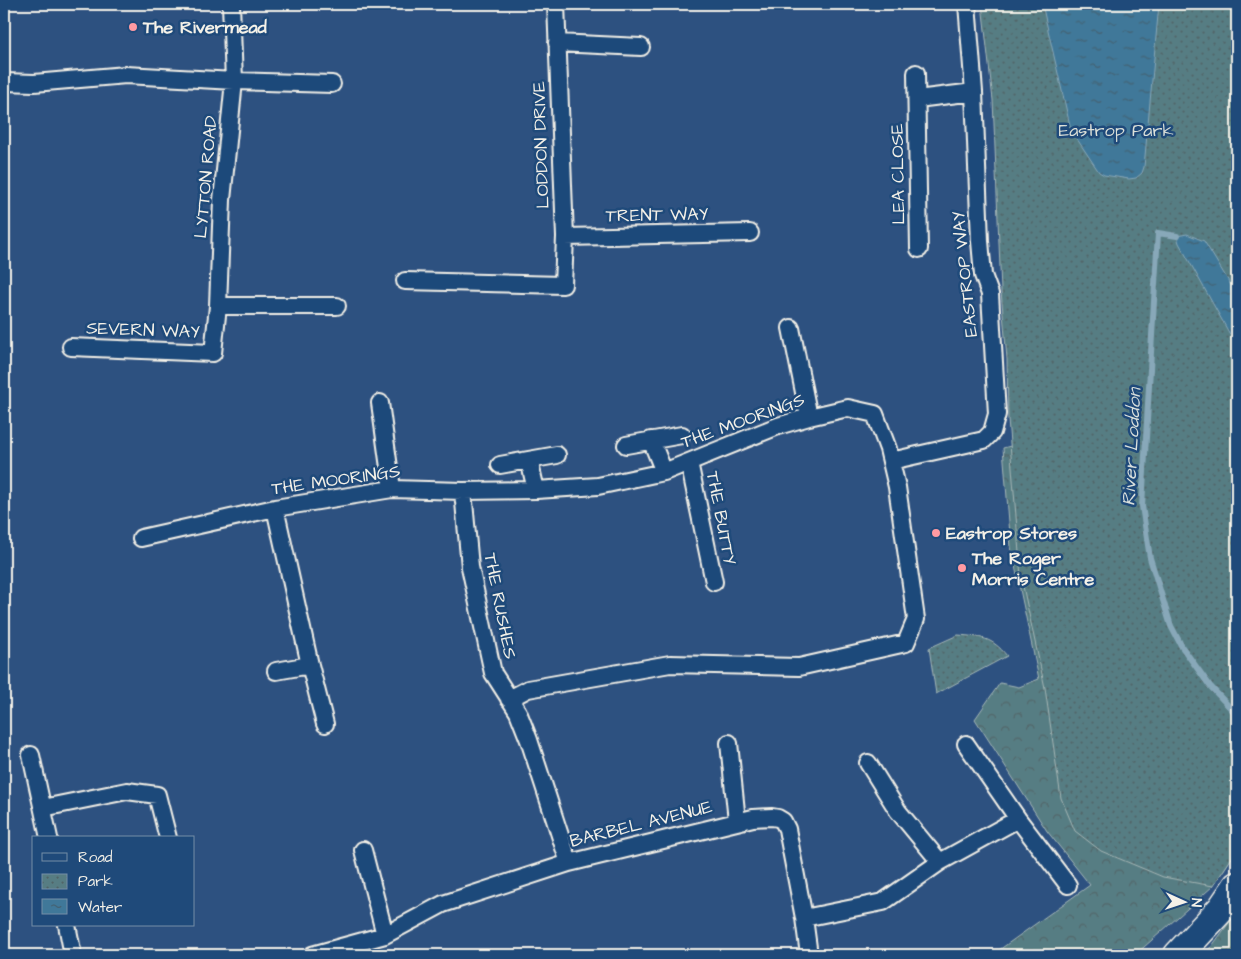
<svg xmlns="http://www.w3.org/2000/svg" width="1241" height="959" viewBox="0 0 1241 959" font-family="'Architects Daughter',sans-serif">
<style>
.forest{fill:url(#forest-crowns);stroke:#a6b7b6}
.park{fill:url(#park-dots);stroke:#a6b7b6}
.water{fill:url(#water-ripples);stroke:#88a8b9}
.lines{fill:none;stroke-linecap:round;stroke-linejoin:round}
.stream{stroke:#88a8b9;stroke-width:6}
.street-casing{stroke:#f4f1e8;stroke-width:20}
.highway-casing{stroke:#f4f1e8;stroke-width:31}
.street{stroke:#1f4a7a;stroke-width:16}
.highway{stroke:#1f4a7a;stroke-width:28}
.poi-dot{fill:#ff9aa2;stroke:#1f4a7a;stroke-width:2}
.labels{text-anchor:middle;dominant-baseline:central;stroke-width:5;stroke-linejoin:round;paint-order:stroke}
.poi-label{font-size:18px;font-weight:bold;fill:#f4f1e8;stroke:#1f4a7a;text-anchor:start}
.park-label{font-size:18px;fill:#dce0d9;stroke:#1f4a7a}
.street-label{font-size:18px;fill:#f4f1e8;stroke:#1f4a7a}
.water-label{font-size:19px;font-style:italic;fill:#d9dfdc;stroke:#1f4a7a}
</style>
<defs>
<pattern id="forest-crowns" width="20" height="18" patternUnits="userSpaceOnUse" patternTransform="scale(1.25)"><rect width="20" height="18" fill="#577d83"/><path d="M2 6a3 3 0 1 1 6 0M12 15a3 3 0 1 1 6 0" fill="none" stroke="#516568"/></pattern>
<pattern id="park-dots" width="8" height="8" patternUnits="userSpaceOnUse" patternTransform="scale(1.25)"><rect width="8" height="8" fill="#577d83"/><path d="M2 2h.1M6 6h.1" fill="none" stroke="#516568" stroke-width="1.8" stroke-linecap="round"/></pattern>
<pattern id="water-ripples" width="26" height="14" patternUnits="userSpaceOnUse" patternTransform="scale(1.25)"><rect width="26" height="14" fill="#407899"/><path d="M2 4q2-2 4 0t4 0M15 11q2-2 4 0t4 0" fill="none" stroke="#446070"/></pattern>
</defs>
<rect width="100%" height="100%" fill="#2d5180"/>
<filter id="ink" filterUnits="userSpaceOnUse"><feTurbulence type="fractalNoise" baseFrequency=".02" numOctaves="2"/><feDisplacementMap in="SourceGraphic" scale="10" xChannelSelector="R" yChannelSelector="G"/><feConvolveMatrix kernelMatrix="1 2 1 2 8 2 1 2 1" color-interpolation-filters="sRGB"/></filter>
<g filter="url(#ink)">
<path class="forest" d="M1026 442 1237 850 1213 886 1135 955H992L1090 885 1047 831 975 719 1000 683 1019 687 1039 679 1011 547 1003 448Z
M1237 912V955H1202L1212 946Z"/>
<path class="park" d="M982 4H1237V850L1213 886 1163 877 1101 851 1075 831 1061 798 1045 688 1021 577 1008 419 1007 359 1001 291 993 100Z
M958 635C981 637 992 637 1007 656L936 694 929 648Z"/>
<path class="water" d="M1042 4H1159L1144 167 1142 173 1136 178 1129 179 1104 175 1099 172 1071 130Z
M1187 234 1204 241 1237 295V347L1179 243 1177 236Z"/>
<g class="lines">
<path class="stream" d="M1177 236 1158 233 1142 506 1150 558 1171 626 1182 647 1210 686 1237 715"/>
<defs>
<path id="street" d="M557 43 641 47
M916 73 919 249
M4 82 34 83 126 75 234 81 332 84
M917 99 974 92
M565 237 750 233
M405 281 563 285 565 237 556 4
M218 306H337
M791 328 809 417
M71 347 213 353 218 306 222 200 234 81 231 4
M380 403 392 489
M651 440 664 472
M626 445 682 435
M529 460 536 490
M891 461 984 440 992 432 997 414 990 294 983 275 980 241 974 92 967 4
M689 462 714 582
M500 465 557 455
M463 491 470 567 493 673 518 712 529 740 569 863
M275 508 310 665 325 724
M141 538 275 508 392 489 463 491 536 490 598 486 664 472 778 426 809 417 848 408 875 414 888 449 897 487 916 619 906 643 799 667 670 664 528 689 509 699
M276 671 310 665
M729 743 737 821
M966 744 1018 819 1068 885
M31 755 49 838
M868 763 898 811 940 862
M43 808 127 791 157 795 168 838
M363 850 385 935
M804 918 883 902 940 862 1018 819
M67 925 73 955
M312 955 385 935 443 904 569 863 753 818 772 817 778 818 783 821 787 829 804 918 809 955"/>
<path id="highway" d="M1178 955 1222 908 1237 886"/>
</defs>
<use href="#street" class="street-casing"/>
<use href="#highway" class="highway-casing"/>
<use href="#street" class="street"/>
<use href="#highway" class="highway"/>
</g>
</g>
<g class="poi-dot">
<circle cx="133" cy="27" r="5"/>
<circle cx="936" cy="533" r="5"/>
<circle cx="962" cy="568" r="5"/>
</g>
<g class="labels">
<g class="poi-label">
<text x="143" y="27">The Rivermead</text>
<text x="946" y="533">Eastrop Stores</text>
<text x="972" y="558">The Roger<tspan x="972" dy="21">Morris Centre</tspan></text>
</g>
<g class="park-label">
<text x="1116" y="130">Eastrop Park</text>
</g>
<g class="street-label">
<text transform="translate(541 145) rotate(-92)">LODDON DRIVE</text>
<text transform="translate(898 174) rotate(-91)">LEA CLOSE</text>
<text transform="translate(206 177) rotate(-85)">LYTTON ROAD</text>
<text transform="translate(657 215) rotate(-1)">TRENT WAY</text>
<text transform="translate(965 274) rotate(-96)">EASTROP WAY</text>
<text transform="translate(143 330) rotate(2)">SEVERN WAY</text>
<text transform="translate(743 421) rotate(-20)">THE MOORINGS</text>
<text transform="translate(336 480) rotate(-8)">THE MOORINGS</text>
<text transform="translate(721 518) rotate(79)">THE BUTTY</text>
<text transform="translate(500 606) rotate(79)">THE RUSHES</text>
<text transform="translate(641 824) rotate(-14)">BARBEL AVENUE</text>
</g>
<g class="water-label">
<text transform="translate(1132 447) rotate(-87)">River Loddon</text>
</g>
</g>
<rect width="1241" height="959" fill="none" stroke="#1f4a7a" stroke-width="20"/>
<rect x="10" y="10" width="1221" height="939" fill="none" stroke="#f4f1e8" stroke-width="2" filter="url(#ink)"/>
<rect x="32" y="836" width="162" height="90" fill="#1f4a7a" stroke="#748da6"/>
<rect x="42" y="853" width="25" height="8" fill="#1f4a7a" stroke="#748da6"/>
<text x="78" y="862" font-size="15" fill="#f4f1e8">Road</text>
<rect x="42" y="874" width="25" height="15" fill="url(#park-dots)" stroke="#748da6"/>
<text x="78" y="886" font-size="15" fill="#f4f1e8">Park</text>
<rect x="42" y="899" width="25" height="15" fill="url(#water-ripples)" stroke="#748da6"/>
<text x="78" y="912" font-size="15" fill="#f4f1e8">Water</text>
<g transform="translate(1184 902) rotate(93)" stroke="#1f4a7a" stroke-width="4" paint-order="stroke">
<path d="M0-4L9 19L0 12L-9 19Z" fill="#f4f1e8"/>
<text y="-8" font-size="14" font-weight="bold" text-anchor="middle" fill="#f4f1e8">N</text>
</g>
</svg>
